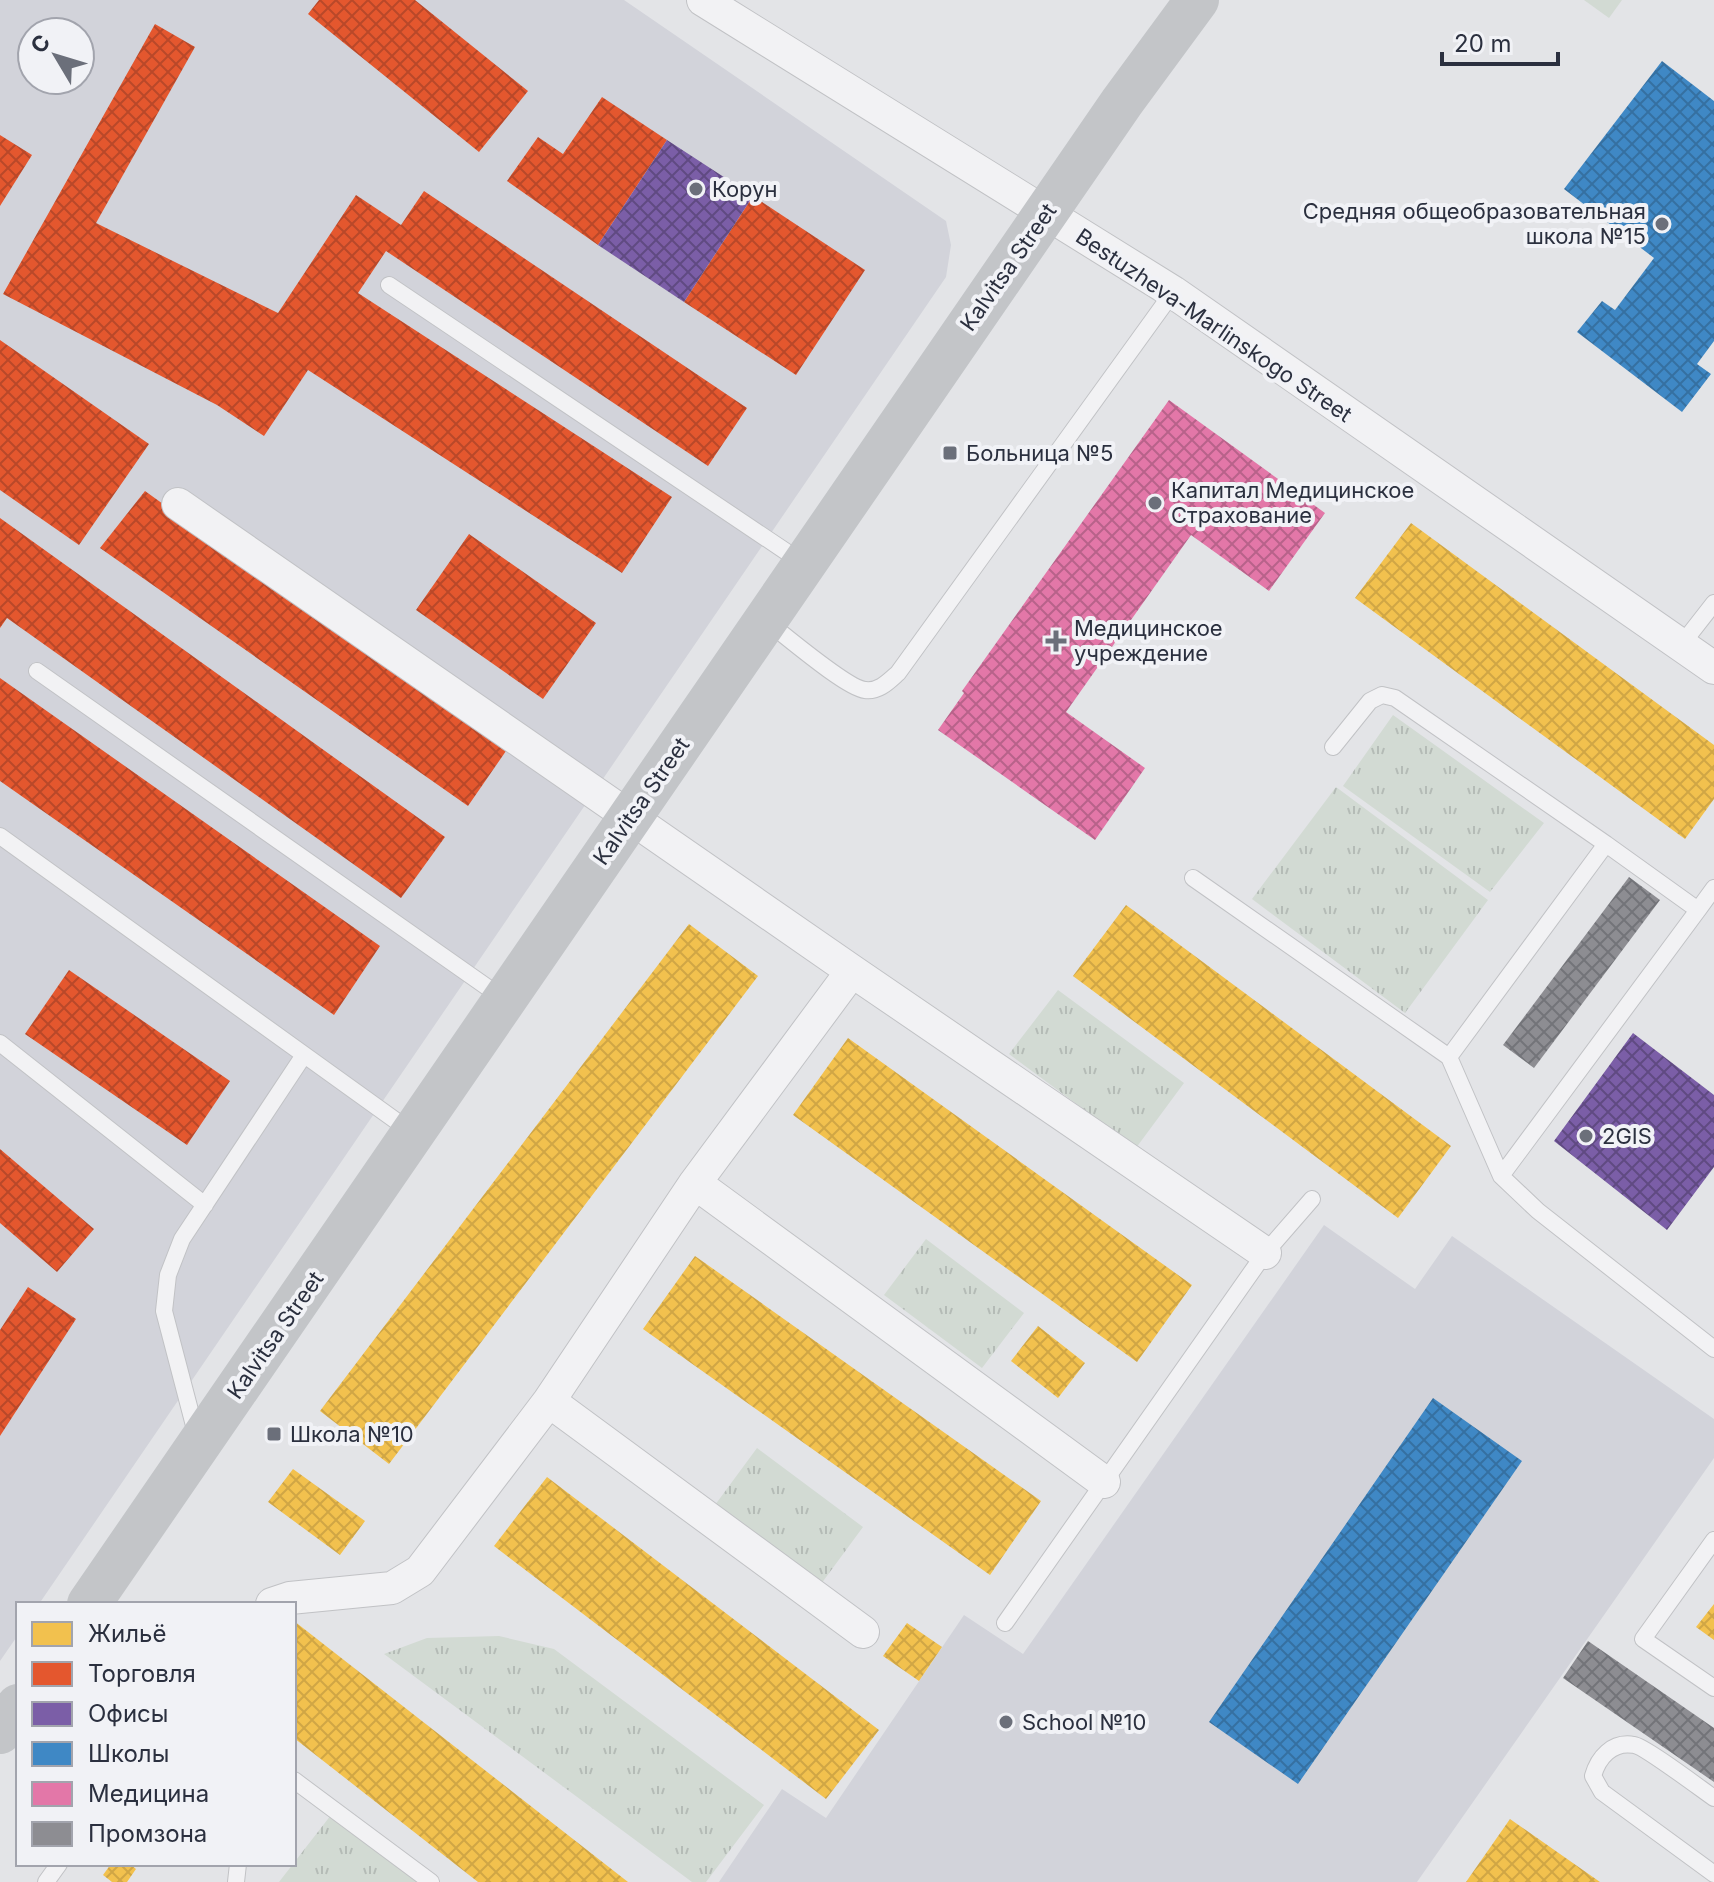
<svg xmlns="http://www.w3.org/2000/svg" width="1714" height="1882" viewBox="0 0 1714 1882" font-family="Inter,sans-serif">
<style>
.built{fill:#d2d3da;fill-rule:evenodd}
.park{fill:url(#park-tufts)}
.pitch{fill:#d2dad3}
.homes{fill:url(#homes-cross-hatch)}
.shops{fill:url(#shops-cross-hatch)}
.offices{fill:url(#offices-cross-hatch)}
.schools{fill:url(#schools-cross-hatch)}
.health{fill:url(#health-cross-hatch)}
.industry{fill:url(#industry-cross-hatch)}
.lines{fill:none;stroke-linecap:round;stroke-linejoin:round}
.lane-casing{stroke:#c1c2c5;stroke-width:18}
.street-casing{stroke:#c1c2c5;stroke-width:34}
.lane{stroke:#f2f2f4;stroke-width:16}
.street{stroke:#f2f2f4;stroke-width:32}
.secondary{stroke:#c3c5c8;stroke-width:44}
.poi-dot{fill:#6b6f7a;stroke:#f1f2f6;stroke-width:3}
.labels{text-anchor:middle;dominant-baseline:central;stroke-width:8;stroke-linejoin:round;paint-order:stroke}
.poi-label{font-size:22px;fill:#2b303f;stroke:#f1f2f6;text-anchor:start}
.street-label{font-size:22px;fill:#2b303f;stroke:#f1f2f6}
</style>
<defs>
<pattern id="park-tufts" width="24" height="20" patternUnits="userSpaceOnUse" patternTransform="scale(2)"><rect width="24" height="20" fill="#d2dad3"/><path d="M3 7l-1-3M5 7V3M7 7l1-3M15 17l-1-3M17 17v-4M19 17l1-3" fill="none" stroke="#b4bbb6"/></pattern>
<pattern id="homes-cross-hatch" width="8" height="8" patternUnits="userSpaceOnUse" patternTransform="scale(2)"><rect width="8" height="8" fill="#f2c14e"/><path d="M0 0l8 8M0 8l8-8" fill="none" stroke="#d0a645"/></pattern>
<pattern id="shops-cross-hatch" width="8" height="8" patternUnits="userSpaceOnUse" patternTransform="scale(2)"><rect width="8" height="8" fill="#e4572e"/><path d="M0 0l8 8M0 8l8-8" fill="none" stroke="#b94829"/></pattern>
<pattern id="offices-cross-hatch" width="8" height="8" patternUnits="userSpaceOnUse" patternTransform="scale(2)"><rect width="8" height="8" fill="#7b5ea7"/><path d="M0 0l8 8M0 8l8-8" fill="none" stroke="#604a82"/></pattern>
<pattern id="schools-cross-hatch" width="8" height="8" patternUnits="userSpaceOnUse" patternTransform="scale(2)"><rect width="8" height="8" fill="#3f88c5"/><path d="M0 0l8 8M0 8l8-8" fill="none" stroke="#3570a1"/></pattern>
<pattern id="health-cross-hatch" width="8" height="8" patternUnits="userSpaceOnUse" patternTransform="scale(2)"><rect width="8" height="8" fill="#e377a8"/><path d="M0 0l8 8M0 8l8-8" fill="none" stroke="#b8628a"/></pattern>
<pattern id="industry-cross-hatch" width="8" height="8" patternUnits="userSpaceOnUse" patternTransform="scale(2)"><rect width="8" height="8" fill="#8d8d92"/><path d="M0 0l8 8M0 8l8-8" fill="none" stroke="#737479"/></pattern>
</defs>
<rect width="100%" height="100%" fill="#e3e4e7"/>
<path class="built" d="M0 0H624L946 221 951 245 946 277 39 1604H18V1635L0 1661ZM32 32H80V80H32Z
M1324 1225 1415 1289 1452 1236 1714 1419V1458L1417 1882H719L782 1789 826 1818 964 1615 1023 1654Z"/>
<path class="park" d="M1393 715 1544 823 1490 892 1343 786Z
M1336 787 1488 900 1405 1013 1252 899Z
M1058 990 1184 1083 1136 1148 1009 1054Z
M926 1239 1024 1313 982 1368 884 1295Z
M757 1448 863 1527 821 1584 715 1505Z
M499 1636 554 1649 764 1805 706 1882H692L384 1654 427 1638Z
M331 1815 418 1882H279Z"/>
<path class="pitch" d="M1584 0H1622L1609 18Z"/>
<path class="homes" d="M1411 523 1714 745V799L1685 839 1355 598Z
M1126 905 1451 1146 1398 1218 1073 976Z
M689 924 758 976 389 1464 320 1411Z
M848 1038 1192 1285 1137 1362 793 1115Z
M695 1256 1041 1501 990 1575 643 1329Z
M1038 1326 1085 1363 1058 1398 1011 1361Z
M293 1469 365 1521 340 1555 268 1502Z
M547 1477 879 1730 826 1799 494 1546Z
M1714 1604V1640L1696 1627Z
M294 1621 628 1882H478L294 1738Z
M907 1623 942 1647 919 1681 883 1656Z
M1510 1819 1600 1882H1466Z
M111 1864H130L136 1869 127 1882H112L103 1875Z"/>
<path class="shops" d="M319 0H415L528 91 479 152 308 14Z
M155 24 195 47 96 223 278 313 356 195 401 225 424 191 747 408 708 466 386 251 358 293 672 497 622 573 308 370 264 436 217 405 3 294Z
M602 97 667 140 598 245 507 181 538 137 563 154Z
M0 135 32 155 0 206Z
M753 196 865 270 796 375 684 302Z
M0 340 149 444 79 545 0 490Z
M145 491 506 751 468 806 100 548Z
M0 518 445 837 401 898 7 618 0 628Z
M469 534 596 623 543 699 416 610Z
M0 678 380 946 334 1015 0 781Z
M69 970 230 1081 187 1145 25 1034Z
M0 1149 94 1229 57 1272 0 1223Z
M28 1287 76 1319 0 1436V1330Z"/>
<path class="offices" d="M667 140 753 196 684 302 598 245Z
M1633 1033 1714 1095V1167L1667 1230 1554 1141Z"/>
<path class="schools" d="M1662 61 1714 101V341L1697 364 1711 374 1682 412 1577 332 1602 301 1615 310 1654 258 1564 189Z
M1433 1398 1522 1461 1298 1784 1209 1722Z"/>
<path class="health" d="M1169 400 1325 513 1269 591 1191 535 1066 712 1145 768 1095 840 938 730 964 693 962 691Z"/>
<path class="industry" d="M1629 877 1660 900 1534 1068 1503 1045Z
M1588 1641 1714 1728V1782L1563 1678Z"/>
<g class="lines">
<defs>
<path id="lane" d="M389 285 803 563
M766 621C785 635 846 688 865 690 879 692 889 681 898 673L1173 292
M1682 644 1714 603
M37 671 504 999
M1333 747 1370 701 1382 695 1395 698 1606 844
M0 836 413 1133
M1193 878 1449 1057 1606 844 1698 910 1714 888
M0 1043 205 1205
M1449 1057 1501 1176 1538 1211 1714 1349
M1501 1176 1698 910
M197 1437 164 1311 168 1275 182 1239 304 1055
M1714 1540 1643 1639 1714 1688
M1005 1623 1265 1253 1312 1199
M294 1780 431 1882
M1714 1798C1701 1789 1644 1746 1634 1745 1612 1741 1598 1758 1593 1776L1602 1792 1714 1874
M46 1882 59 1864
M236 1882 238 1864"/>
<path id="street" d="M703 0 1173 292 1714 668
M178 504 852 971 1265 1253
M695 1183 1104 1482
M549 1401 863 1632
M272 1604 290 1598 392 1588 420 1571 549 1401 695 1183 852 971"/>
</defs>
<use href="#lane" class="lane-casing"/>
<use href="#street" class="street-casing"/>
<use href="#lane" class="lane"/>
<use href="#street" class="street"/>
<path class="secondary" d="M89 1604 1122 102 1197 0
M0 1732 18 1706"/>
</g>
<g class="poi-dot">
<circle cx="696" cy="189" r="8"/>
<circle cx="1662" cy="224" r="8"/>
<rect x="942" y="445" width="16" height="16" rx="4"/>
<circle cx="1155" cy="503" r="8"/>
<path d="M1052 629h8v8h8v8h-8v8h-8v-8h-8v-8h8z"/>
<circle cx="1586" cy="1136" r="8"/>
<rect x="266" y="1426" width="16" height="16" rx="4"/>
<circle cx="1006" cy="1722" r="8"/>
</g>
<g class="labels">
<g class="poi-label">
<text x="712" y="189">Корун</text>
<text x="1646" y="211" text-anchor="end">Средняя общеобразовательная<tspan x="1646" dy="25">школа №15</tspan></text>
<text x="966" y="453">Больница №5</text>
<text x="1171" y="490">Капитал Медицинское<tspan x="1171" dy="25">Страхование</tspan></text>
<text x="1074" y="628">Медицинское<tspan x="1074" dy="25">учреждение</tspan></text>
<text x="1602" y="1136">2GIS</text>
<text x="290" y="1434">Школа №10</text>
<text x="1022" y="1722">School №10</text>
</g>
<g class="street-label">
<text transform="translate(1008 267) rotate(-55)">Kalvitsa Street</text>
<text transform="translate(1214 325) rotate(34)">Bestuzheva-Marlinskogo Street</text>
<text transform="translate(641 801) rotate(-55)">Kalvitsa Street</text>
<text transform="translate(275 1335) rotate(-55)">Kalvitsa Street</text>
</g>
</g>
<rect x="16" y="1602" width="280" height="264" fill="#f1f2f6" stroke="#a2a4ad" stroke-width="2"/>
<rect x="32" y="1622" width="40" height="24" fill="#f2c14e" stroke="#a2a4ad" stroke-width="2"/>
<text x="88" y="1642" font-size="24" fill="#2b303f">Жильё</text>
<rect x="32" y="1662" width="40" height="24" fill="#e4572e" stroke="#a2a4ad" stroke-width="2"/>
<text x="88" y="1682" font-size="24" fill="#2b303f">Торговля</text>
<rect x="32" y="1702" width="40" height="24" fill="#7b5ea7" stroke="#a2a4ad" stroke-width="2"/>
<text x="88" y="1722" font-size="24" fill="#2b303f">Офисы</text>
<rect x="32" y="1742" width="40" height="24" fill="#3f88c5" stroke="#a2a4ad" stroke-width="2"/>
<text x="88" y="1762" font-size="24" fill="#2b303f">Школы</text>
<rect x="32" y="1782" width="40" height="24" fill="#e377a8" stroke="#a2a4ad" stroke-width="2"/>
<text x="88" y="1802" font-size="24" fill="#2b303f">Медицина</text>
<rect x="32" y="1822" width="40" height="24" fill="#8d8d92" stroke="#a2a4ad" stroke-width="2"/>
<text x="88" y="1842" font-size="24" fill="#2b303f">Промзона</text>
<g transform="translate(56 56) rotate(308)"><circle r="38" fill="#f1f2f6" stroke="#a2a4ad" stroke-width="2"/>
<path d="M0-6L14 30L0 20L-14 30Z" fill="#6b6f7a"/>
<text y="-12" font-size="22" font-weight="bold" text-anchor="middle" fill="#2b303f">С</text>
</g>
<path d="M1442 52v12h116v-12" fill="none" stroke="#2b303f" stroke-width="4"/>
<text x="1454" y="52" font-size="24" fill="#2b303f" stroke="#f1f2f6" stroke-width="6" paint-order="stroke">20 m</text>
</svg>
